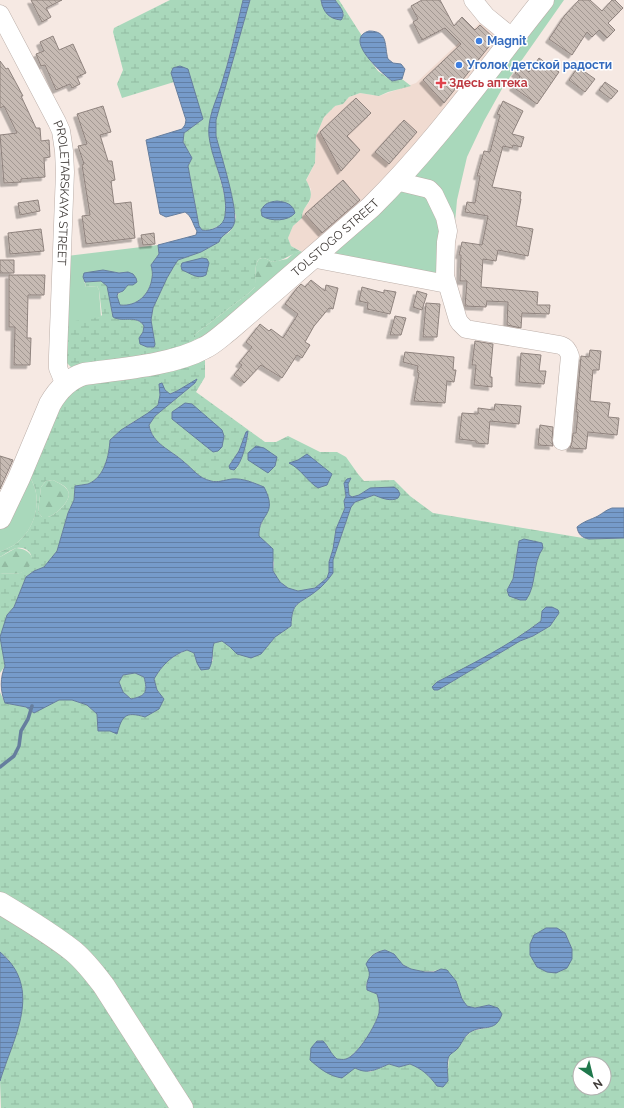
<svg xmlns="http://www.w3.org/2000/svg" width="624" height="1108" viewBox="0 0 624 1108" font-family="Raleway,sans-serif">
<style>
.built{fill:#f0dbd1}
.grass{fill:#a9d8bb}
.forest{fill:url(#forest-firs)}
.wetland{fill:url(#wetland-marsh);fill-rule:evenodd}
.water{fill:url(#water-rules);stroke:#667e9e;fill-rule:evenodd}
.lines{fill:none;stroke-linecap:round;stroke-linejoin:round}
.stream{stroke:#667e9e;stroke-width:3.5}
.building{fill:url(#building-back-hatch);stroke:#8f837e;filter:url(#shadow)}
.minor-casing{stroke:#bcafa9;stroke-width:19}
.major-casing{stroke:#bcafa9;stroke-width:23}
.minor{stroke:#fff;stroke-width:18}
.major{stroke:#fff;stroke-width:22}
.shop-dot{fill:#3f7fe0;stroke:#fff;stroke-width:1.5}
.health-dot{fill:#e0444e;stroke:#fff;stroke-width:1.5}
.labels{text-anchor:middle;dominant-baseline:central;stroke-width:3;stroke-linejoin:round;paint-order:stroke}
.shop-label{font-size:12px;font-weight:bold;fill:#366cbe;stroke:#fff;text-anchor:start}
.health-label{font-size:12px;font-weight:bold;fill:#be3a42;stroke:#fff;text-anchor:start}
.street-label{font-size:12px;fill:#3f3a37;stroke:#fff}
</style>
<defs>
<pattern id="forest-firs" width="22" height="20" patternUnits="userSpaceOnUse"><rect width="22" height="20" fill="#a9d8bb"/><path d="M5 1l3.5 6h-7zM16 11l3.5 6h-7z" fill="#92baa1"/></pattern>
<pattern id="wetland-marsh" width="20" height="14" patternUnits="userSpaceOnUse"><rect width="20" height="14" fill="#a9d8bb"/><path d="M1 5h8M5 5V1M11 12h8M15 12V8" fill="none" stroke="#92baa1"/></pattern>
<pattern id="water-rules" width="6" height="5" patternUnits="userSpaceOnUse"><rect width="6" height="5" fill="#769bca"/><path d="M0 2.5h6" fill="none" stroke="#627fa5"/></pattern>
<pattern id="building-back-hatch" width="6" height="6" patternUnits="userSpaceOnUse"><rect width="6" height="6" fill="#c6bab3"/><path d="M-1 5l2 2M0 0l6 6M5-1l2 2" fill="none" stroke="#a29892"/></pattern>
<filter id="shadow"><feDropShadow dx="-3.5" dy="3.5" stdDeviation="0" flood-color="#0004"/></filter>
</defs>
<rect width="100%" height="100%" fill="#f6e9e3"/>
<path class="built" d="M484 19 506 39 420 147 307 254 291 246 288 238 293 226 302 218V212L310 201 311 189 306 181 315 163 316 136 324 117 335 106 343 104 349 97 360 93 379 96 416 83Z"/>
<path class="grass" d="M548 0H564L503 87 484 121 467 157 457 200 454 234 453 281 320 257Z
M158 245 159 254 151 265C152 269 153 274 152 278 150 294 137 307 120 305 116 299 115 296 121 292 124 290 126 287 128 285V272L119 273 103 270 83 277 86 287 97 286 99 290 101 317 65 327 67 256Z
M27 470C30 477 35 486 36 493 39 511 32 530 19 541 14 546 6 549 0 552V529Z"/>
<path class="forest" d="M300 251 307 254 223 328 197 341 194 339V335L249 293 255 287C256 275 252 248 272 262L287 259 294 253Z
M53 480C58 483 65 485 68 491 73 499 56 515 48 517 47 517 43 517 42 517L38 512 41 487 46 481Z
M16 548C33 549 39 564 23 572 17 575 7 573 0 574V557Z"/>
<path class="wetland" d="M170 0H243L222 85 211 116 209 136 225 198V217L223 223 219 226 207 231 202 230 199 226 188 166 192 158 183 142 184 133 203 119 171 73 174 82 122 98 117 84 123 70 113 32 114 28Z
M250 0H321L322 5 330 17 344 14 335 0H339L362 36 361 45 365 54 378 71 392 81 402 79 411 86 388 92 379 96 360 93 349 97 343 104 335 106 324 117 316 136 315 163 306 180C319 203 302 202 302 218L293 226 288 238 291 246 300 251C289 255 284 261 272 262 252 248 256 274 255 287L249 293 194 335V339L197 341V346L72 368 66 362 65 327 75 321 100 317 102 315 99 290 97 286 86 287 85 282 101 281 107 286 109 291 112 313 117 319C127 319 138 317 144 326L143 332 139 338 155 344 151 320 153 308 167 278 174 266 178 260 201 252 219 242C220 236 224 236 228 233 233 229 234 223 236 217L216 136V120Z
M205 354V377L196 392 265 442H276L288 436 320 452H337L346 457 358 474 364 481 394 480 410 496 433 513 589 539 624 538V1108H193L129 1009 0 893V692L5 703 26 707 34 713 59 700H72L87 705 97 714 98 731H110L126 715 136 714 145 717 164 699 157 690 154 679C162 665 172 656 187 650L194 653 197 663 213 661 212 649 214 643 222 641 230 647 237 654H261L275 637 291 626C292 601 298 605 315 592 322 587 328 580 333 573V560L351 507 355 502 374 495 384 498 394 487 370 488 359 495 352 497 349 495 348 484 344 483 346 496 344 501 345 508 336 529 333 549 329 561V572L327 578 315 588 298 591 288 588 280 582 273 571 274 563 268 544 262 541 259 536V529L262 523 264 487C254 483 243 478 232 479 224 480 218 483 211 481 198 478 193 469 184 462 171 450 153 445 149 425L155 416 195 383 196 380 177 391 169 394 159 384C160 391 162 400 157 406 151 414 141 417 133 422 125 427 117 433 110 440 109 455 105 477 88 484 84 485 79 485 75 486L74 500 68 513 57 551 44 567 34 571 26 577 14 607 7 615 3 657 5 666 0 673V574C7 573 16 575 22 572 37 566 34 546 17 548 12 549 5 554 0 557V552C6 549 14 546 19 541 32 530 39 510 36 493 35 486 30 477 27 470L68 389ZM246 432H248C247 444 242 457 237 468L229 466 239 451ZM53 480C58 483 66 485 68 491 73 499 56 515 48 517 47 517 43 517 42 517L38 512 41 487 46 481ZM519 541 543 548 538 555 530 593 507 590 513 579ZM542 611 559 613 550 626 533 636 520 641 438 690H434L437 682C473 664 510 645 541 621ZM565 933 572 949 534 935ZM385 950C395 954 395 956 402 964 412 973 430 973 441 969L456 981 462 999 467 1006 475 1008 489 1005 491 1027 472 1031 463 1039 458 1047 449 1056 448 1069V1081L437 1086C429 1075 422 1069 410 1064L399 1067 389 1064 370 1072 355 1068 349 1072 317 1041 328 1046 330 1053 337 1059C340 1059 343 1060 346 1059 358 1054 376 1025 379 1013 380 1006 379 1001 377 994L367 990 366 984 370 978V957L377 952ZM580 1064H604V1088H580Z
M135 673 144 677C148 692 146 696 131 699L123 692 119 682 123 675Z
M0 912 47 943 84 975 171 1108H1L0 1081 7 1059 9 960 0 952Z"/>
<path class="water" d="M243 0H250L216 120V136C220 152 239 211 234 224 231 233 221 234 219 242L201 252 178 260 174 266 167 278 153 308 151 320 155 344 154 347H147L140 344 139 338 143 332 144 326C137 314 123 323 113 317L107 286 101 281 85 282 83 277 84 273 103 270 119 273 128 272 133 274 136 278 137 282 133 285H128L123 291 118 293 117 296 120 305C137 307 150 294 152 278 153 274 152 269 151 265L159 254 158 245 196 235 197 231C193 225 192 216 185 212L166 217 160 214 146 140 182 129 185 125 186 120 171 73 173 68 180 66 188 69 203 119 184 133 183 142 192 158 188 166 199 226 202 230C211 232 224 226 225 216 229 189 212 162 209 136 207 119 216 101 221 86 230 58 236 29 243 0Z
M321 0H335C339 6 347 13 341 20 329 19 323 12 321 0Z
M369 31C389 31 384 46 388 59L393 63 401 64 405 69 402 79 392 81C383 74 342 39 369 31Z
M277 201C286 202 293 204 295 213 289 221 271 222 262 216L261 210C265 203 269 202 277 201Z
M202 258 207 259 209 263 206 275C198 280 190 273 182 270L181 266 182 263Z
M197 379 195 383 155 416 149 425C152 444 171 450 184 462 193 469 198 478 211 481 218 483 224 480 232 479 243 478 254 483 264 487 279 516 258 513 259 536L273 549V571L280 582 288 588 298 591 315 588 327 578 329 572V562L333 549 336 529 345 508 344 501 346 496 344 483 347 479 351 478 348 484 349 495 352 497 359 495 370 488 394 487 398 490 400 494 398 498C391 502 381 498 374 495L355 502 351 507 333 560V573C328 580 322 587 315 592 298 605 292 601 291 626L275 637 261 654 251 658 237 654 230 647 222 641 214 643C211 653 214 659 209 669L201 670 197 663 194 653 187 650C172 655 162 665 154 679L157 690 164 699 159 709 145 717C125 711 122 716 117 734L110 731H98L97 714 87 705 72 700H59L34 713 26 707 5 703C0 690 0 678 5 666L0 637 7 615 14 607 26 577 34 571 44 567 57 551 68 513 74 500 75 486C79 485 84 485 88 484 105 477 109 455 110 440L121 430 148 413 158 405 160 395 159 384 162 383 165 390 170 394 177 391ZM135 673 144 677C148 692 146 696 131 699L123 692 119 682 123 675Z
M185 403 192 404 222 430 224 436 222 447 218 451 213 452 172 419V412Z
M248 431C247 441 242 464 234 470L230 469 229 466 239 451 246 432Z
M256 446 264 448 277 457 275 466 268 473 248 460V453Z
M307 454 332 474 327 485 318 488C307 481 301 469 289 463L298 460Z
M612 508H624V538L589 539C582 538 578 534 577 527 584 521 590 520 598 516 603 513 606 510 612 508Z
M524 539 542 543 543 548C532 563 537 585 526 600H520L509 596 507 590 513 579 519 541Z
M546 607H552L558 610 559 613 550 626 533 636 520 641 438 690H434L432 687 437 682C472 664 510 645 541 621L542 611Z
M546 928H557L565 933 572 949V959L567 968 556 973 547 972 537 967 530 955V944L534 935Z
M385 950 394 954 403 965 411 969 425 972H434L441 969 447 970 456 981 462 999 467 1006 475 1008 489 1005 498 1008 502 1014C496 1032 485 1025 472 1031 464 1035 463 1042 458 1048 456 1051 451 1053 449 1056 446 1063 448 1074 448 1081L443 1087 437 1086C429 1075 422 1069 410 1064L399 1067 389 1064C377 1069 368 1075 355 1068L342 1078C329 1076 320 1069 310 1060L311 1048 317 1041H323C329 1047 330 1053 337 1059 339 1059 343 1060 346 1059 358 1055 376 1025 379 1013 380 1006 379 1001 377 994L367 990C365 977 374 979 366 964 371 955 376 952 385 950Z
M0 952C44 989 13 1038 0 1081Z"/>
<g class="lines">
<path class="stream" d="M0 767 14 756 19 746 21 731 28 719 32 706"/>
</g>
<path class="building" d="M31 0H62L46 8 51 17 42 22Z
M422 0H440L454 26 462 17 475 30 480 25 495 39 444 103 423 80 461 44 445 28 422 40 413 22 418 19 411 6Z
M579 0H590L602 11 612 0H615L623 8 608 23 615 30 607 38 599 30 592 37 587 32 572 55 549 39 565 15Z
M53 36 59 50 73 44 86 73 77 77 80 84 72 88 70 84 56 90 45 65 41 66 36 54 44 51 40 42Z
M539 58 559 72 537 104 513 87 520 77 515 73 521 66 529 72Z
M0 61 6 69 8 68 23 96H21L36 128H40L41 141 49 140 50 157 44 158 45 177 21 179V182L4 183 0 135 17 133 4 106 0 108Z
M578 67 595 79 585 92 569 80Z
M605 82 618 91 611 99 599 90Z
M356 98 371 113 347 136 360 150 341 171 320 132Z
M503 101 523 111 512 134 524 137 521 147 513 145 512 148 503 146 492 187 521 192 520 199H521L516 226 533 229 528 256 498 250 496 261 483 259 481 287 538 292 537 305H550L549 314 522 313 521 328 507 325 508 302 487 301 486 307 465 306 467 281H460L461 255H459L462 242 482 245 488 216 465 212 467 202 475 203 480 176H477L484 151 490 152 500 115 497 114Z
M103 106 111 132 100 135 108 161H112L115 180 111 181 114 204 131 202 135 238 86 244 82 216 90 215 82 165 84 164 78 146 87 144 77 114Z
M404 120 417 132 389 164 375 152Z
M343 180 360 200 322 233 305 214Z
M38 200 40 211 20 215 18 203Z
M41 229 44 251 10 254 8 233Z
M154 233 155 244 143 245 141 235Z
M0 260H14V273H0Z
M9 275H45L44 295H28L27 338H31L30 365H14L15 327H9Z
M311 280 325 291 326 285 338 288 333 309 329 308 314 326 305 342 310 345 302 358 297 355 282 378 261 365 244 383 234 375 242 365 239 363 252 347 246 342 260 324 269 331 271 329 283 338 298 314 285 304 297 288 301 284 305 287Z
M362 287 384 293V290L396 292 390 314 367 309 368 303 359 301Z
M417 291 427 294 422 310 413 307Z
M426 303 440 304 437 337H423Z
M395 316 406 318 401 335H390Z
M475 341 493 344 490 377H492V387L474 385 476 365H472Z
M590 350 601 351 599 370H593L590 401 610 403 608 417 619 418 617 435 588 432 586 449 570 448 572 442 573 433H576L578 412H576L581 356 589 357Z
M405 352 454 357 453 370H456L454 382 447 381 445 403 414 401 419 373 417 372 418 366 403 362Z
M521 353 541 355 539 371H546L544 384 519 382Z
M495 404 521 406 519 424 490 421 488 444 476 443V441L459 439 462 413 478 414V408L494 410Z
M540 425 553 427 552 440 553 446 538 445Z
M0 456 13 460 0 489Z"/>
<g class="lines">
<defs>
<g id="minor">
<path d="M473 0 486 16 513 38"/>
<path id="s1" d="M0 14 57 122 61 131 64 151 65 172 58 356V368L65 385"/>
<path d="M396 181 429 189 434 194 445 217 448 231 446 242 445 276 458 320 460 323 466 329 560 345C566 347 568 350 570 356L562 441"/>
<path d="M311 258 447 284"/>
</g>
<g id="major">
<path id="s2" d="M0 518 19 478 50 404C58 390 68 379 84 374 120 369 173 365 204 348 213 344 221 336 229 330L371 207C435 144 487 70 543 0"/>
<path d="M0 903C25 918 50 933 73 951 85 961 95 974 104 986L182 1108"/>
</g>
</defs>
<use href="#minor" class="minor-casing"/>
<use href="#major" class="major-casing"/>
<use href="#minor" class="minor"/>
<use href="#major" class="major"/>
</g>
<g class="shop-dot">
<circle cx="479" cy="41" r="4"/>
<circle cx="459" cy="65" r="4"/>
</g>
<path class="health-dot" d="M439 77h4v4h4v4h-4v4h-4v-4h-4v-4h4z"/>
<g class="labels">
<g class="shop-label">
<text x="487" y="41">Magnit</text>
<text x="467" y="65">Уголок детской радости</text>
</g>
<g class="health-label">
<text x="449" y="83">Здесь аптека</text>
</g>
<g class="street-label">
<text stroke="none"><textPath href="#s1" startOffset="194">PROLETARSKAYA STREET</textPath></text>
<text stroke="none"><textPath href="#s2" startOffset="466">TOLSTOGO STREET</textPath></text>
</g>
</g>
<g transform="translate(592 1076) rotate(145)"><circle r="19" fill="#ffffff" stroke="#b2b0af"/>
<path d="M0-3L7 15L0 10L-7 15Z" fill="#1f784c"/>
<text y="-6" font-size="11" font-weight="bold" text-anchor="middle" fill="#3f3a37">N</text>
</g>
</svg>
